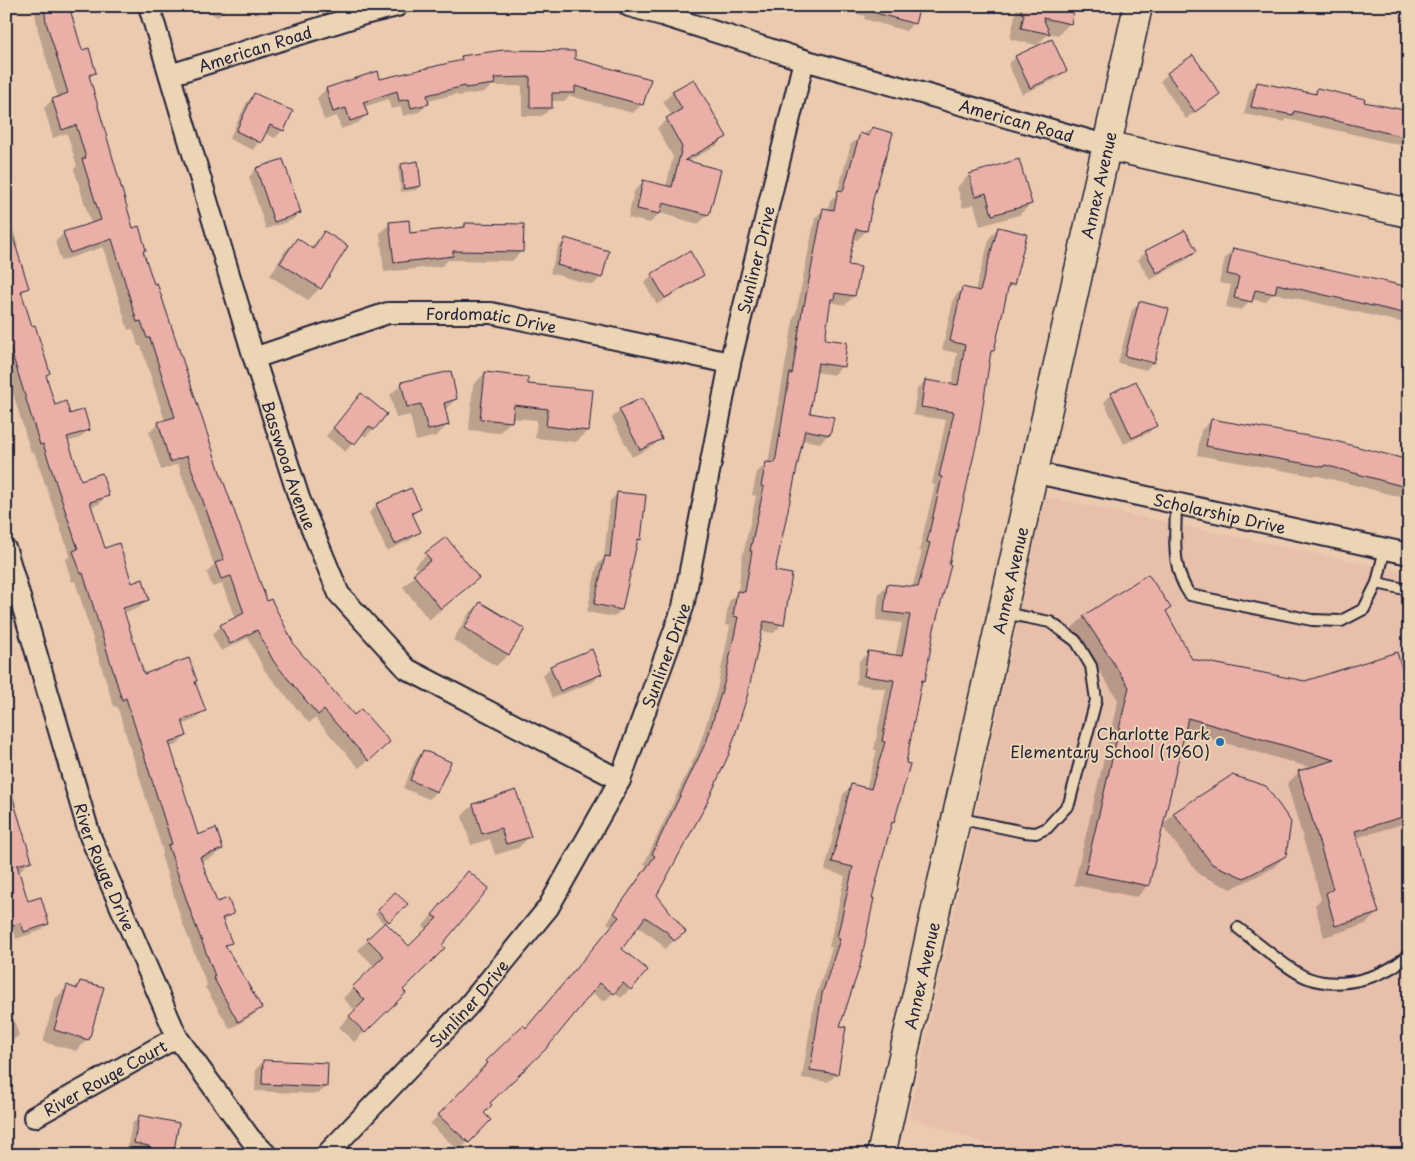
<svg xmlns="http://www.w3.org/2000/svg" width="1415" height="1161" viewBox="0 0 1415 1161" font-family="'Playpen Sans',sans-serif">
<style>
.built{fill:#e7bfab}
.shadow{fill:#0003}
.building{fill:#eab0a7;stroke:#22223b}
.lines{fill:none;stroke-linecap:round;stroke-linejoin:round}
.lane-casing{stroke:#22223b;stroke-width:14}
.street-casing{stroke:#22223b;stroke-width:24}
.secondary-casing{stroke:#22223b;stroke-width:31}
.lane{stroke:#ebd5b4;stroke-width:10}
.street{stroke:#ebd5b4;stroke-width:20}
.secondary{stroke:#ebd5b4;stroke-width:28}
.poi-dot{fill:#1f6fb2;stroke:#ebd5b4;stroke-width:2}
.labels{text-anchor:middle;dominant-baseline:central;stroke-width:4;stroke-linejoin:round;paint-order:stroke}
.street-label{font-size:16px;fill:#22223b;stroke:#ebd5b4}
.poi-label{font-size:16px;fill:#22223b;stroke:#ebd5b4;text-anchor:end}
</style>
<rect width="100%" height="100%" fill="#ebcab0"/>
<filter id="ink" filterUnits="userSpaceOnUse"><feTurbulence type="fractalNoise" baseFrequency=".02" numOctaves="2"/><feDisplacementMap in="SourceGraphic" scale="10" xChannelSelector="R" yChannelSelector="G"/><feConvolveMatrix kernelMatrix="1 2 1 2 8 2 1 2 1" color-interpolation-filters="sRGB"/></filter>
<g filter="url(#ink)">
<path class="built" d="M1045 497 1409 573V1155H1020L909 1117Z"/>
<path class="shadow" d="M34 6H68L82 51 95 73 88 79 132 230 267 602 294 646 380 750 359 768 315 718 309 723 265 671 248 638 221 651 212 635 221 626 235 619 222 584 212 587 207 573 214 565 178 464 161 470 149 432 158 424 165 421 141 346H138L133 329 128 330 103 247 61 261 55 242 64 233 91 224 74 169 77 166 67 133 53 138 44 108 52 100 58 98 38 31Z
M198 6H227L218 17Z
M823 6H919L913 23 906 31 864 19 865 16Z
M1017 6H1073L1070 23 1058 35 1049 33 1037 45 1010 39Z
M1016 57 1065 71 1058 78 1022 94 1008 64Z
M462 58 574 60 642 104 633 113 570 96 564 101H551V108L542 116H522V86H492L485 92 457 96V94L427 101 428 104 419 112 403 116 401 107 391 109 388 99 364 107 366 115 358 123 341 129 337 116 324 120 317 98 326 89 379 81 457 62Z
M1168 74 1218 94 1186 119 1160 81Z
M694 80 725 137 716 146 687 162 720 171 708 215 698 224 660 213 650 223 628 218 634 191 644 182 666 187 673 157 657 128 672 116 663 102 673 92Z
M1257 83 1313 94 1318 89 1362 103 1409 112V147L1287 119 1284 122 1244 114 1250 91Z
M255 95 292 112 283 130 275 138 265 133 253 150 229 139 247 102Z
M872 128 873 194 866 231 857 240 853 239 847 266 859 268 854 296 845 305 829 302 823 340 842 366 834 375 816 372 808 414 829 434 820 443 802 440 774 572 782 624 774 633 760 631 655 895 684 931 665 949 658 941 637 926 621 949 630 989 621 998 614 992 604 1002 591 992 488 1103 482 1113 489 1120 459 1151 430 1124 480 1072 478 1071 523 1027 525 1029 612 926 607 923 647 865 644 864 698 750 717 690 730 626 725 625 729 601 738 592 742 559 756 496 752 495 757 472 768 463 794 316 796 313 815 218 824 209 828 210 830 200 837 194 851 144Z
M1018 161 1031 204 1019 215 980 226 974 204 963 208 957 187 969 175Z
M401 165 420 186 416 190 401 192 398 168Z
M256 169 300 213 292 220 266 229 249 177Z
M390 223 409 234 461 228 465 224 522 251 512 261 448 260 442 266 384 272 380 233Z
M12 226 18 246 15 249 27 288 21 295 49 373 45 377 54 406 88 429 80 438 67 442 80 482 107 495 99 504 90 507 104 549 131 584 148 600 139 608 123 613 143 676 194 682 204 711 196 719 182 725 186 736 177 745 169 747 197 836 221 849 213 857 201 862 216 904 232 913 222 922 230 942 225 948 260 1008 252 1016 230 1029 205 987 207 985 182 922 161 855 163 852 117 706 114 707 75 581 72 582 65 560 70 556 34 452 31 453 6 370V228Z
M998 228 1013 284 1006 291 993 351 989 354 924 680 920 684 893 822 890 825 838 1027 837 1074 828 1082 802 1078 814 1003 832 947H829L845 876 825 870 843 794 852 785 866 789 877 750H874L886 689 856 684 859 661 868 653 895 657 902 623 876 620 879 594 887 585 912 588 922 551H919L935 485 932 484 946 420 913 415 917 389 925 381 952 385 957 353 942 350 954 297 963 288 975 291 990 237Z
M324 233 346 247 320 288 308 300 270 276 285 251 297 239 310 248Z
M565 240 601 277 593 285 550 273 558 248Z
M1233 250 1409 288V324L1274 293 1265 302 1251 299 1242 310 1226 307 1231 285 1219 283 1225 258Z
M1195 251 1188 259 1150 280 1138 260 1146 252Z
M652 275H703L695 282 657 304 644 283Z
M1140 303 1153 362 1146 370 1118 363 1132 310Z
M485 373 526 385 588 430 576 442 535 438 537 420 511 418V421L499 433 469 430 473 385Z
M402 384 456 399 444 411 448 425 436 436 416 441 410 415 396 418 390 395Z
M1112 394 1155 425 1148 433 1124 444 1104 402Z
M354 402 373 429 365 437 362 433 345 452 326 436Z
M620 410 661 439 653 446 632 457 612 418Z
M1211 421 1331 441 1409 460V499L1315 475 1314 476 1197 455 1201 430Z
M618 493 640 539 636 543 621 610 614 617 587 612 597 565 604 558 610 501Z
M377 505 419 509 412 516 419 532 412 539 387 551 369 513Z
M445 539 477 578 429 620 403 587 419 572 414 566Z
M480 603 523 630 508 655 496 666 453 640 468 615Z
M1169 608 1165 612 1191 660 1305 682 1409 698V822L1356 838 1377 913 1366 924 1324 937 1315 905 1321 899 1287 784 1299 772 1312 768 1184 731 1162 826 1173 814 1232 776 1285 856 1273 868 1231 889 1200 875 1162 826 1148 885 1137 897 1074 885 1118 700 1072 628 1084 617Z
M551 667 601 674 593 682 552 698 543 675Z
M424 751 436 791 429 799 403 788 416 759Z
M6 770 16 804 14 806 31 860 21 870 6 875Z
M473 805 530 836 518 848 495 855 490 839 471 845 462 816Z
M458 884 401 990 404 993 354 1042 339 1027 355 1011 343 998 375 967 358 950 384 924 375 914 395 894 406 904 386 924 409 948 427 930 423 926Z
M6 895 27 902 48 924 40 931 16 939 14 930 6 932Z
M80 982 88 1039 76 1051 43 1042 55 999 67 987 73 989Z
M6 1004H8L19 1035 6 1047Z
M264 1061 326 1087 318 1094 255 1091 256 1069Z
M140 1116 172 1155H141L127 1150 132 1124Z"/>
<path class="building" d="M44 6H69L82 50 89 48 96 73 89 75 133 228 139 226 146 250 143 251 154 284 157 283 220 472 267 601 271 599 295 646 354 715 361 709 390 742 369 761 324 710 318 715 274 662 257 630 230 644 220 625 244 613 231 576 221 579 215 563 224 560 187 456 170 462 158 422 175 417 150 338H147L141 321 137 322 112 239 70 253 63 232 101 220 82 159 86 158 76 125 62 130 52 99 68 93 46 22Z
M869 6H920L915 24 869 11Z
M1022 6H1075L1071 24 1043 18 1050 34 1021 28 1024 14 1021 13Z
M1052 39 1067 71 1030 88 1015 56Z
M503 50 575 51V59L651 79 643 105 575 86V93H552V108H530V77L494 78 495 84 465 88V86L427 95 429 104 411 108 409 99 399 101 397 91 363 102 368 115 350 121 346 108 333 112 326 88 378 71 380 79 462 60 461 56Z
M1193 55 1220 94 1195 112 1167 73Z
M694 79 727 137 685 160 721 170 709 215 663 203 660 214 637 209 643 180 672 187 682 147 666 118 682 109 672 91Z
M1257 82 1316 94 1317 88 1365 99 1364 102 1409 111V138L1294 111 1293 115 1251 107Z
M254 93 293 111 284 131 270 125 261 143 236 131Z
M872 127 893 133 874 195 867 231 856 229 848 265 861 267 855 296 835 293 834 299H831L825 339 847 342 844 367 818 363 810 413 834 417 830 435 805 430 775 571 792 574 784 625 764 621 747 697 729 754 706 805 657 895 686 932 674 941 667 932 645 917 622 949 648 970 631 990 623 983 614 994 600 983 546 1049 490 1103 492 1105 484 1113 491 1120 469 1143 438 1115 488 1063 486 1061 523 1025 526 1028 619 917 614 913 655 856 652 854 707 740 725 680 738 617 733 616 737 591 745 592 752 551H750L764 487 761 486 766 462 775 463 790 373 792 374 803 305 804 306 823 208 834 210 838 190 843 191 860 133 869 136Z
M283 159 301 213 274 222 256 168Z
M1019 159 1032 204 992 215 986 193 975 197 969 174Z
M418 161 421 186 404 189 401 164Z
M409 220 410 233 465 227V223L524 224 523 252 453 251V256L394 263 389 222Z
M998 227 1027 234 1014 285 1009 284 994 351H991L979 432 949 565H951L934 629 925 681 922 680 906 763 910 764 894 823 892 822 872 898H874L860 966 840 1026 846 1027 838 1074 810 1070 822 994 840 939 837 938 853 867 832 862 851 784 871 789 885 742 882 741 894 680 864 676 868 651 902 656 910 615 884 612 887 584 918 587 930 543 927 542 942 477 939 476 954 412 921 407 925 380 958 385 965 345 950 341 962 287 980 291Z
M10 228 29 288 21 291 32 326 35 325 50 373 46 375 55 405 66 401 70 414 84 409 90 430 67 437 81 480 102 473 109 496 90 502 105 548 119 543 132 583 143 579 149 600 123 608 144 674 189 658 197 681 195 682 206 711 182 720 187 736 169 742 198 835 216 828 223 849 200 857 217 902 228 898 234 914 222 918 232 943 225 945 262 1008 238 1022 213 977 215 976 191 913 168 845 172 844 126 698 122 700 83 573 81 574 73 551 78 549 43 444 40 445 6 334V229Z
M1185 230 1197 251 1157 273 1145 251Z
M324 231 348 246 321 289 280 263 297 238 313 249Z
M565 238 609 251 602 278 557 265Z
M1233 248 1409 287 1403 313 1277 284 1275 294 1255 290 1252 302 1234 298 1239 277 1227 274Z
M690 251 704 275 665 298 651 274Z
M1139 301 1169 309 1154 363 1125 356Z
M451 371 457 399 444 403 449 425 428 430 421 404 407 407 401 382Z
M485 372 528 377V384L593 390 589 431 546 426 548 409 514 405 512 422 480 419Z
M1136 381 1157 426 1132 438 1111 393Z
M361 393 387 414 374 430 369 426 354 445 333 428Z
M642 398 662 439 640 450 619 409Z
M1211 419 1331 440 1409 460V488L1325 465 1324 467 1206 446Z
M411 488 421 509 412 513 421 532 395 544 376 504Z
M617 492 646 495 641 540 638 539 622 610 594 604 605 556 610 557Z
M446 537 479 578 441 609 413 574 431 560 425 553Z
M1148 574 1171 608 1166 611 1192 659 1305 681 1397 652 1409 694V815L1355 831 1379 913 1335 926 1326 893 1333 889 1298 771 1335 760 1188 718 1149 886 1085 873 1129 687 1083 616Z
M480 602 525 629 509 655 464 628Z
M592 649 602 674 560 691 550 666Z
M423 750 451 762 437 792 410 780Z
M1232 775 1266 786 1291 822 1286 856 1244 878 1212 864 1173 813Z
M10 790 32 861 17 865 28 901 41 897 49 924 24 932 21 923 11 926 6 912V791Z
M516 790 531 837 506 844 501 828 482 834 473 804Z
M468 871 489 888 442 945 445 948 403 990 406 993 365 1033 349 1016 365 1000 352 987 384 956 367 939 385 922 409 946 437 918 432 915Z
M395 892 408 904 389 922 378 910Z
M80 981 104 987 89 1040 54 1030 67 985 77 989Z
M263 1060 328 1063 327 1087 262 1084Z
M139 1115 179 1123 173 1155H147L149 1146 134 1143Z"/>
<g class="lines">
<defs>
<path id="lane" d="M1176 502C1176 536 1170 567 1190 595L1312 620 1341 621 1364 609 1377 583 1385 548
M1377 583 1409 590
M957 818 1024 832 1036 833 1047 828 1069 804 1096 700 1091 666 1076 641 1050 622 1004 613
M1238 928C1254 940 1292 973 1308 978 1340 990 1385 978 1409 954"/>
<g id="street">
<path id="s1" d="M149 6 254 358 299 498 339 594 407 669 620 780"/>
<path id="s2" d="M629 6 662 15 804 60 1109 146"/>
<path id="s3" d="M170 75 364 14 397 6"/>
<path id="s4" d="M254 358 388 313H491L730 363"/>
<path id="s5" d="M1032 472 1409 554"/>
<path id="s6" d="M6 550 90 836 177 1037 250 1138 267 1155"/>
<path id="s7" d="M34 1117 177 1037"/>
<path id="s8" d="M326 1155 468 1006 548 908 620 780 683 607 730 363 804 60"/>
</g>
<g id="secondary">
<path d="M1109 146 1409 213"/>
<path id="s9" d="M881 1155 1138 6"/>
</g>
</defs>
<use href="#lane" class="lane-casing"/>
<use href="#street" class="street-casing"/>
<use href="#secondary" class="secondary-casing"/>
<use href="#lane" class="lane"/>
<use href="#street" class="street"/>
<use href="#secondary" class="secondary"/>
</g>
</g>
<circle class="poi-dot" cx="1220" cy="742" r="5"/>
<g class="labels">
<g class="street-label">
<text stroke="none"><textPath href="#s3" startOffset="89">American Road</textPath></text>
<text stroke="none"><textPath href="#s2" startOffset="404">American Road</textPath></text>
<text stroke="none"><textPath href="#s9" startOffset="994">Annex Avenue</textPath></text>
<text stroke="none"><textPath href="#s8" startOffset="1018">Sunliner Drive</textPath></text>
<text stroke="none"><textPath href="#s4" startOffset="245">Fordomatic Drive</textPath></text>
<text stroke="none"><textPath href="#s1" startOffset="480">Basswood Avenue</textPath></text>
<text stroke="none"><textPath href="#s5" startOffset="192">Scholarship Drive</textPath></text>
<text stroke="none"><textPath href="#s9" startOffset="589">Annex Avenue</textPath></text>
<text stroke="none"><textPath href="#s8" startOffset="612">Sunliner Drive</textPath></text>
<text stroke="none"><textPath href="#s6" startOffset="332">River Rouge Drive</textPath></text>
<text stroke="none"><textPath href="#s9" startOffset="184">Annex Avenue</textPath></text>
<text stroke="none"><textPath href="#s8" startOffset="208">Sunliner Drive</textPath></text>
<text stroke="none"><textPath href="#s7" startOffset="81">River Rouge Court</textPath></text>
</g>
<g class="poi-label">
<text x="1210" y="733">Charlotte Park<tspan x="1210" dy="18">Elementary School (1960)</tspan></text>
</g>
</g>
<rect width="1415" height="1161" fill="none" stroke="#ebd5b4" stroke-width="25"/>
<rect x="12" y="12" width="1390" height="1136" fill="none" stroke="#22223b" stroke-width="2" filter="url(#ink)"/>
</svg>
